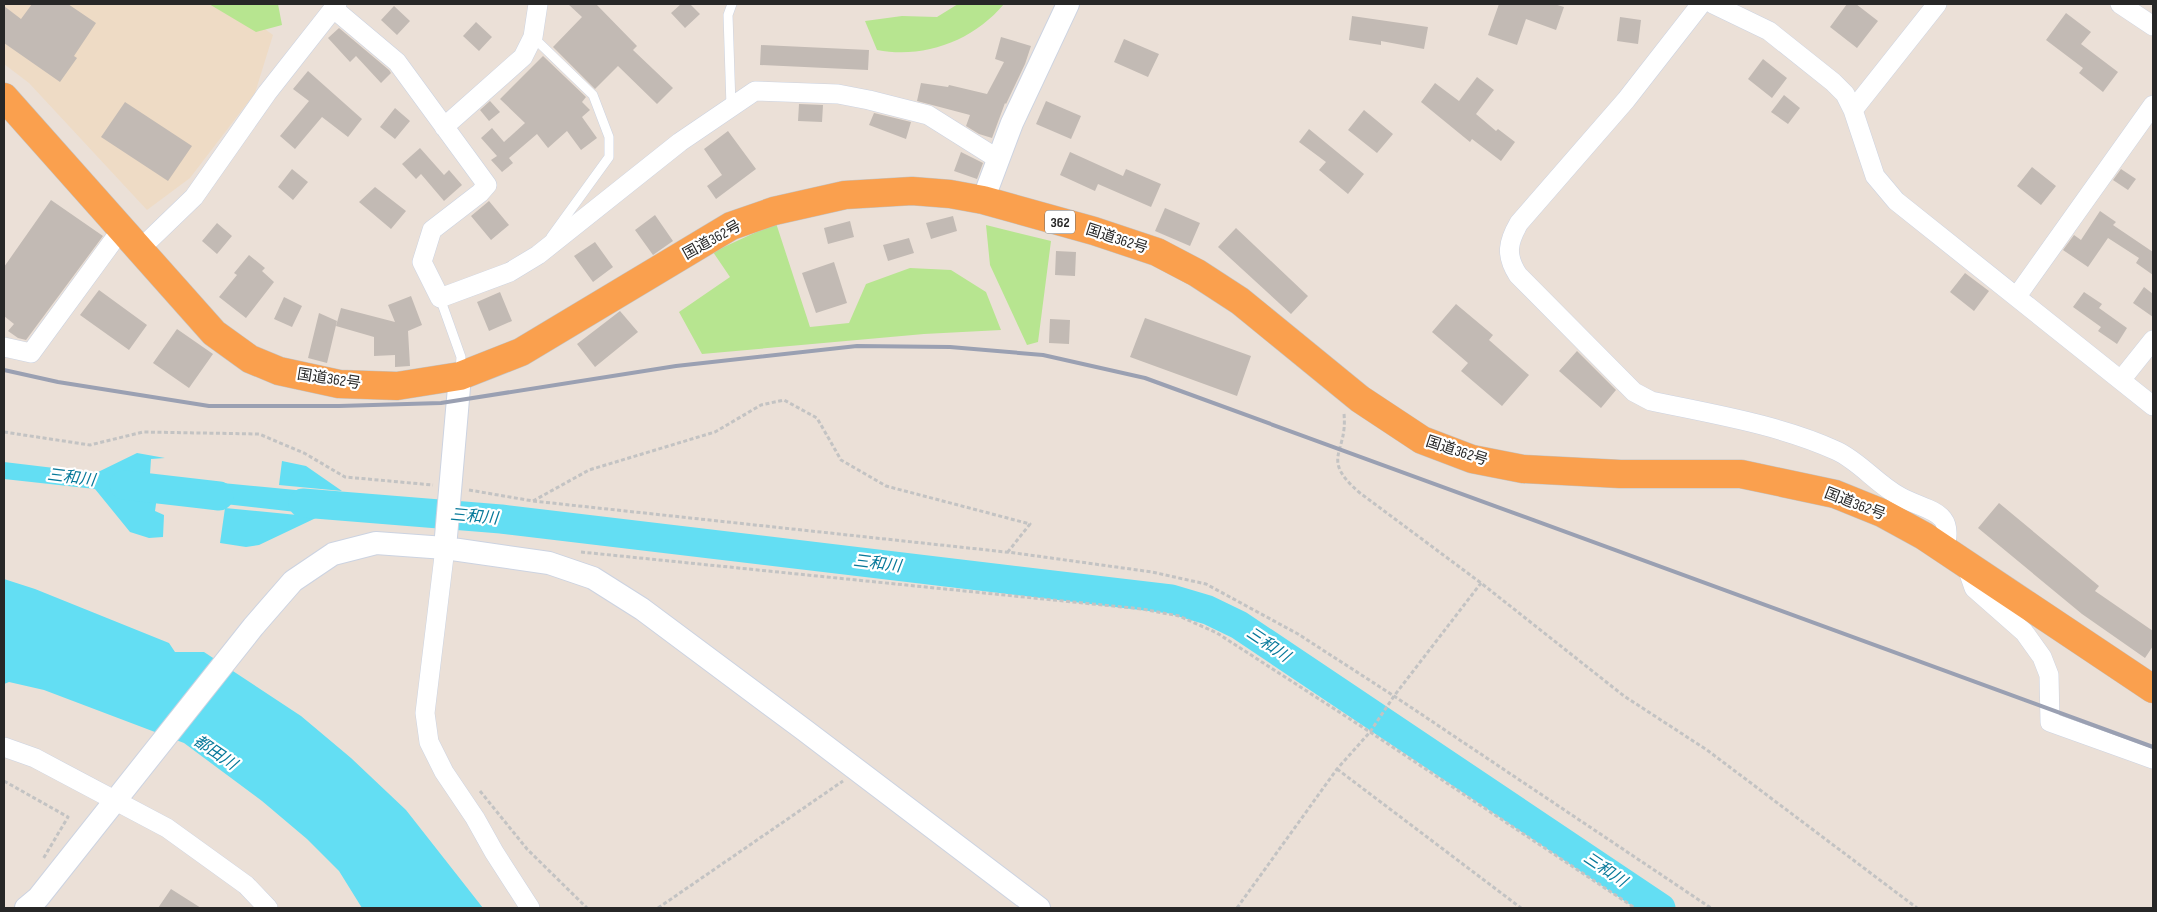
<svg xmlns="http://www.w3.org/2000/svg" width="2157" height="912" viewBox="0 0 2157 912" font-family="'Sofia Sans Condensed','Noto Sans JP',sans-serif">
<style>
.education{fill:#eedbc5}
.green{fill:#b7e590}
.water{fill:#63def3}
.lines{fill:none;stroke-linecap:round;stroke-linejoin:round}
.river{stroke:#63def3;stroke-width:29}
.building{fill:#c2bab4}
.service-casing{stroke:#ccd3e1;stroke-width:10}
.minor-casing{stroke:#ccd3e1;stroke-width:20}
.tertiary-casing{stroke:#ccd3e1;stroke-width:24}
.trunk-casing{stroke:#c3c3c3;stroke-width:29}
.path{stroke:#c3c3c3;stroke-width:3;stroke-dasharray:4 2.5;stroke-linecap:butt}
.service{stroke:#fff;stroke-width:9}
.minor{stroke:#fff;stroke-width:19}
.tertiary{stroke:#fff;stroke-width:22}
.trunk{stroke:#faa04e;stroke-width:28}
.rail{stroke:#9aa0b2;stroke-width:4}
.labels{text-anchor:middle;dominant-baseline:central;stroke-width:4.5;stroke-linejoin:round;paint-order:stroke}
.shield{fill:#fff;stroke:#686868;stroke-width:1}
.shield-label{font-size:14px;font-weight:bold;fill:#272727}
.street-label{font-size:15px;fill:#272727;stroke:#fff}
.water-label{font-size:16px;font-style:italic;fill:#07799a;stroke:#fff}
</style>
<rect width="100%" height="100%" fill="#ebe0d7"/>
<path class="education" d="M4 4H231L273 35 255 93 190 178 147 210 29 83 4 64Z"/>
<path class="green" d="M209 4H278L282 25 256 32Z
M958 4H1004C973 41 924 59 877 50L865 21 902 16 937 17Z
M776 223 810 327 849 323 866 284 910 268 951 270 986 292 1001 330 924 334 702 354 679 312 730 277 713 252Z
M986 225 1051 241 1038 342 1027 345 990 265Z"/>
<path class="water" d="M137 453 165 458 151 459 150 474 164 476 162 496 157 497 155 511 164 515 163 537 149 538 130 532 95 489 4 479V462L96 473Z
M282 461 306 466 342 491 279 485Z
M181 479 348 495 373 509 342 506 323 515 189 500 186 502H179Z
M225 508 318 517 259 545 246 547 220 543Z
M4 579 35 589 169 643 175 652H204L301 716 351 758 406 810 483 908H362L339 871 307 839 262 801 184 743 44 690 9 682 4 684Z"/>
<g class="lines">
<path class="river" d="M124 485 219 496
M303 503 501 519 1171 599 1208 610 1239 625 1661 908"/>
</g>
<path class="building" d="M32 4H68L96 23 74 56 77 58 60 82 4 43V6L21 19Z
M568 4H596L637 46 633 50 673 88 657 104 618 66 595 89 553 47 582 17Z
M681 4H690L700 14 685 28 671 13Z
M1499 4H1554L1564 7 1556 30 1526 19 1517 45 1488 35Z
M1847 4H1856L1878 21 1857 48 1830 27Z
M394 6 410 21 397 35 381 20Z
M2066 13 2091 32 2081 44 2118 72 2103 92 2079 73 2083 68 2046 40Z
M1352 16 1428 27 1424 49 1381 41V45L1349 40Z
M1620 17 1641 20 1638 44 1617 41Z
M476 22 492 37 479 51 463 36Z
M339 28 389 70 391 73 381 83 356 56 350 62 328 38Z
M1001 37 1031 46 1025 64 1006 104 1005 103 992 138 979 134 966 126 970 115 917 101 921 83 948 87 949 85 987 94 1004 62 995 59Z
M1124 39 1159 54 1148 77 1114 62Z
M761 45 869 50 868 70 760 65Z
M543 56 586 97 582 102 590 110 582 117 597 138 581 150 567 131 548 148 537 134 509 158 513 163 502 172 491 160 497 156 481 138 492 128 504 142 525 123 500 99Z
M1763 59 1787 78 1772 98 1748 79Z
M308 71 362 119 348 137 322 117 295 149 280 136 309 101 293 89Z
M1477 77 1494 90 1476 114 1496 131 1498 129 1515 142 1501 161 1472 139 1470 142 1421 102 1435 83 1459 101Z
M1784 95 1800 108 1788 124 1771 112Z
M490 101 500 112 489 121 480 110Z
M1046 101 1081 116 1071 139 1036 124Z
M125 102 192 146 168 181 101 137Z
M799 104 823 105 822 122 798 121Z
M395 108 410 121 395 139 380 127Z
M1364 110 1393 134 1377 153 1348 130Z
M874 113 911 122 906 139 869 125Z
M1309 129 1364 174 1348 194 1319 170 1326 162 1299 142Z
M728 131 756 169 716 199 707 186 722 175 704 149Z
M420 148 444 175 449 170 462 185 444 201 421 174 416 179 402 164Z
M961 152 983 163 977 179 954 171Z
M1070 152 1123 176 1126 169 1161 184 1151 207 1098 184 1095 191 1060 175Z
M2032 167 2056 186 2041 205 2017 186Z
M292 169 308 182 293 200 278 187Z
M2121 169 2136 179 2128 190 2113 180Z
M375 187 406 211 391 229 359 202Z
M51 200 103 236 26 340 18 338 8 331 14 324 4 316V267Z
M489 201 509 225 491 240 471 216Z
M1165 208 1200 223 1190 246 1155 231Z
M2100 211 2116 222 2113 225 2153 252V275L2136 263 2139 258 2108 238 2088 267 2063 250 2074 235 2081 240Z
M655 215 673 241 653 255 635 230Z
M953 216 957 231 931 239 926 223Z
M850 221 854 237 828 244 824 228Z
M217 223 232 236 217 254 202 241Z
M1236 228 1308 296 1291 314 1218 247Z
M909 238 914 253 888 261 883 245Z
M595 242 613 267 593 282 574 256Z
M1056 251 1076 252 1075 276 1055 275Z
M249 255 265 268 262 271 274 282 246 318 219 297 237 275 234 273Z
M834 262 847 303 816 313 802 273Z
M1965 273 1989 291 1974 311 1950 292Z
M2144 287 2153 294V317L2133 303Z
M99 290 147 325 129 350 80 315Z
M500 292 512 321 489 331 477 302Z
M2084 292 2102 304 2099 308 2127 328 2117 344 2098 331 2101 327 2073 307Z
M411 296 422 325 408 331 410 366 395 367V355L374 356V337L336 326 341 308 395 322 388 305Z
M284 297 302 306 292 327 274 319Z
M1456 304 1493 335 1489 340 1529 375 1502 406 1461 371 1468 363 1432 332Z
M620 311 638 332 595 367 577 344Z
M319 313 337 321 327 363 308 358Z
M1145 318 1251 356 1237 396 1130 357Z
M1050 319 1070 320 1069 344 1049 343Z
M177 329 213 354 189 388 153 363Z
M1577 351 1616 390 1601 408 1559 371Z
M1999 503 2099 586 2095 591 2153 631V646L2145 658 2082 614 1978 528Z
M171 889 201 908H158Z"/>
<g class="lines">
<defs>
<path id="service" d="M533 37 593 95 609 137V157L551 237
M731 106 728 15 732 4
M440 298 461 357 460 371"/>
<path id="minor" d="M1701 4 1626 100 1519 223C1508 242 1505 255 1518 275L1634 392 1651 401C1712 414 1781 425 1837 451 1860 462 1877 484 1899 496 1927 512 1957 509 1944 550
M1713 4 1769 31 1833 82 1845 94 1853 110 1875 176 1896 201 2153 406
M2120 4 2153 26
M334 9 397 62 487 185 480 193 432 230 422 262 440 298 510 272 538 255 680 142 755 91 838 94 869 100 928 115 998 159
M1853 110 1937 4
M444 127 523 57 533 37 538 4
M139 250 194 197 267 93 337 4
M2017 296 2153 105
M4 347 31 353 121 230
M2121 380 2153 340
M445 548 425 713 429 742 444 772 475 818 494 852 530 908
M1966 565 1974 588 2024 632 2042 657 2049 675 2050 722 2153 759
M4 747 35 758 167 828 246 885 268 908"/>
<path id="tertiary" d="M983 200 1012 123 1068 4
M460 376 445 548 549 563 593 578 642 609 803 729 1039 908
M26 908 38 898 253 627 293 581 333 554 376 543 445 548"/>
<path id="trunk" d="M4 97 214 333 250 359 279 371 339 384 397 386 460 376 521 352 731 226 774 211 845 195 912 191 950 194 983 200 1094 231 1157 252 1197 273 1240 301 1360 399 1422 440 1472 459 1523 469 1620 474H1741L1835 494 1882 513 1924 536 2153 689"/>
</defs>
<use href="#service" class="service-casing"/>
<use href="#minor" class="minor-casing"/>
<use href="#tertiary" class="tertiary-casing"/>
<use href="#trunk" class="trunk-casing"/>
<path class="path" d="M1344 414C1348 454 1319 458 1360 493L1481 583 1624 696 1707 750 1917 908
M4 432 90 445 143 432 259 434 304 453 345 477 433 485
M469 490 533 501 1015 553 1152 572 1206 584 1298 634 1394 696 1711 908
M533 501 589 470 715 432 761 405 784 400 817 418 841 460 886 486 1030 524 1007 553
M581 552 1142 609 1179 616 1217 633 1370 732 1635 908
M1337 769 1521 908
M4 781 68 817 43 859
M480 791 527 849 587 908
M658 908 843 781
M1237 908 1337 769 1370 732 1394 696 1481 583"/>
<use href="#service" class="service"/>
<use href="#minor" class="minor"/>
<use href="#tertiary" class="tertiary"/>
<use href="#trunk" class="trunk"/>
<path class="rail" d="M4 370 58 382 209 406H339L441 403 676 366 857 346 950 347 1043 355 1145 378 2153 747"/>
</g>
<g class="labels">
<rect class="shield" x="1045" y="210.5" width="30" height="23" rx="4"/>
<g class="shield-label">
<text x="1060" y="222">362</text>
</g>
<g class="street-label">
<text transform="translate(1117 239) rotate(18)">国道362号</text>
<text transform="translate(712 240) rotate(-29)">国道362号</text>
<text transform="translate(329 379) rotate(9)">国道362号</text>
<text transform="translate(1457 451) rotate(18)">国道362号</text>
<text transform="translate(1855 504) rotate(21)">国道362号</text>
</g>
<g class="water-label">
<text transform="translate(71 478) rotate(7)">三和川</text>
<text transform="translate(474 517) rotate(5)">三和川</text>
<text transform="translate(877 564) rotate(7)">三和川</text>
<text transform="translate(1268 645) rotate(34)">三和川</text>
<text transform="translate(215 753) rotate(34)">都田川</text>
<text transform="translate(1605 870) rotate(34)">三和川</text>
</g>
</g>
<rect width="2157" height="912" fill="none" stroke="#272727" stroke-width="10"/>
</svg>
